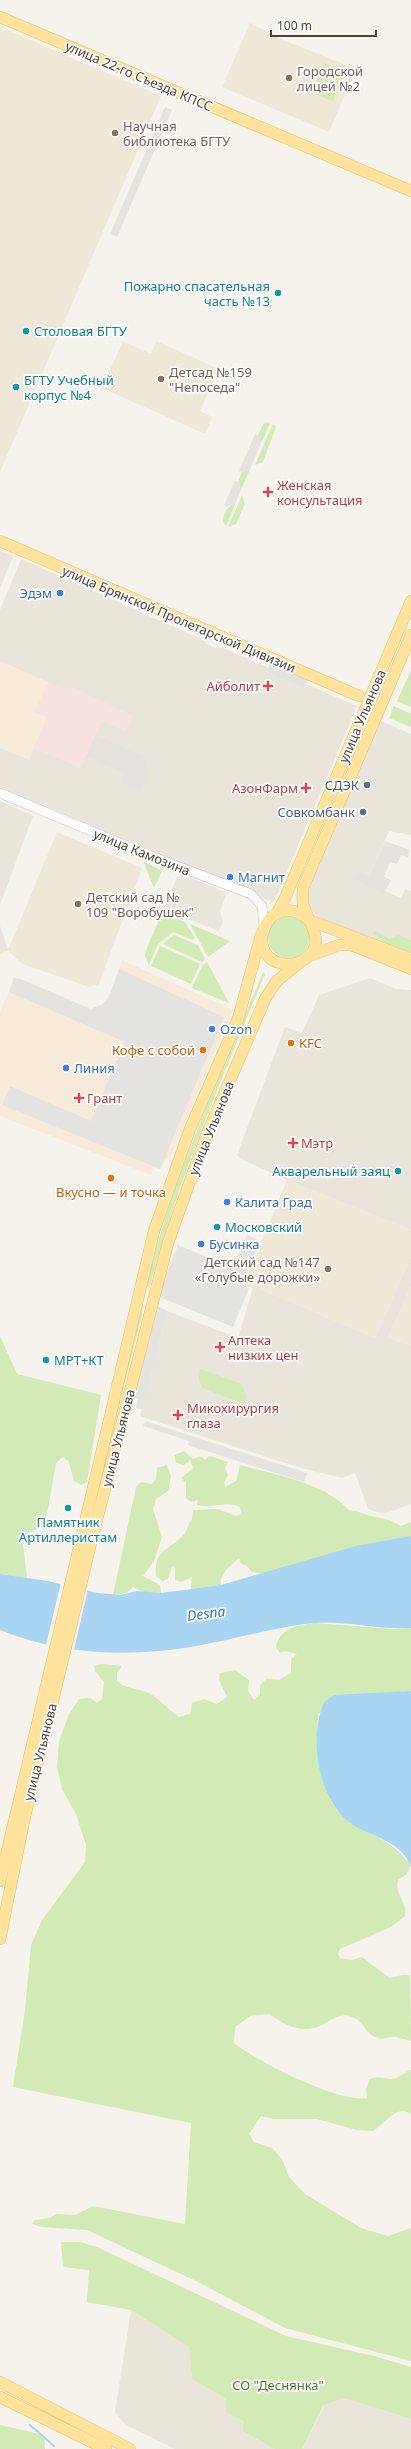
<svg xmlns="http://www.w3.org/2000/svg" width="411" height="2449" viewBox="0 0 411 2449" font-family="'Noto Sans',sans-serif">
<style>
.residential{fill:#eae5da}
.commercial{fill:#f7ead8}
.industrial{fill:#e6e2dd}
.education{fill:#efe8d6}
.medical{fill:#f6e3e0}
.green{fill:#d2eab5}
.parking{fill:#e5e3e0}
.water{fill:#a9d4f2}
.pier{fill:#f6f3ec}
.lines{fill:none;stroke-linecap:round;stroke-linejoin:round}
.stream{stroke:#a9d4f2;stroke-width:2}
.minor-casing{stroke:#c2bbae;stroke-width:10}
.major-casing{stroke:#e6c16a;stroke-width:12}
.minor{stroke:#fff;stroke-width:9}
.major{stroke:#ffe39c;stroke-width:11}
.education-dot{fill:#8d6e63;stroke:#fff;stroke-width:1.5}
.culture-dot{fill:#0f9aa8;stroke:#fff;stroke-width:1.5}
.health-dot{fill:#e0444e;stroke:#fff;stroke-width:1.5}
.shop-dot{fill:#3f7fe0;stroke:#fff;stroke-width:1.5}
.service-dot{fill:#5c6f8a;stroke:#fff;stroke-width:1.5}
.food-dot{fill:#e8710a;stroke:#fff;stroke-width:1.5}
.labels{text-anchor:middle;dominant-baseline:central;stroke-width:3.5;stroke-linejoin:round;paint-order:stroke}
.education-label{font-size:13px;fill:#785e54;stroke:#fff;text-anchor:start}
.street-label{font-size:13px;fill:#4b4439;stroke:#fff}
.culture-label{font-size:13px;fill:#0d838f;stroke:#fff;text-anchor:start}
.health-label{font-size:13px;fill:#be3a42;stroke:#fff;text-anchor:start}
.shop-label{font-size:13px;fill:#366cbe;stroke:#fff;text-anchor:start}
.service-label{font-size:13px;fill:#4e5e75;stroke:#fff;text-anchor:end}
.food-label{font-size:13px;fill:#c56008;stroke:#fff;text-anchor:start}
.park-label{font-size:13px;fill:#4a7f2a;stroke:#fff}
.water-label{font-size:14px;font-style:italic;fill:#2e7ab2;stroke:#fff}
</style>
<rect width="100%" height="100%" fill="#f6f3ec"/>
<path class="residential" d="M0 551 13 557 0 588Z
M21 559 201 639 206 643 215 648H223L357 706 274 902 0 791V610Z
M379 720 411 734V835L389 831 369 877 384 893 385 891 401 898 405 889 411 891V958L317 916 311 910 305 893Z
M0 801 33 816 0 905Z
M179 873 227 893 220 911 223 922 218 931 163 909Z
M0 926 8 950 0 955Z
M370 978 397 989 411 990V1230L287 1180 241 1159 237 1155 285 1027 302 1033 319 995Z
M411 1257V1286L388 1337 411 1346V1504L384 1514 368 1509 355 1473 342 1478 301 1468 140 1416 167 1311 238 1338 253 1288 245 1285V1282L375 1338Z
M131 2310 189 2347 192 2379 226 2399 244 2421 242 2431 275 2449H175L126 2425 115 2412Z
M344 2398 411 2419V2449H302L324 2406Z"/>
<path class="commercial" d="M0 661 48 682 35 712 47 717 29 760 0 748Z
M122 960 233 1010 172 1153 165 1160 161 1170 154 1167 151 1175 0 1116V1013L14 978H18L90 1009 103 1005 111 992Z"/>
<path class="industrial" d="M95 735 145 757 149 772 141 792 120 785 124 774 86 756Z
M385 841 410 850 408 857 401 855 397 864 390 862 384 877 391 880 384 894 355 879 359 872 369 877Z"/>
<path class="education" d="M250 23 281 39 356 69 329 132 222 87Z
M0 27 161 96 0 472Z
M123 341 151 354 156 341 219 369 200 411 212 417 205 434 102 388Z
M57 832 142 868 99 984 89 987 22 964 8 950Z
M287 1180 411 1230V1257L375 1338 245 1282Z
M411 1286V1346L388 1337Z"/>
<path class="medical" d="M48 682 62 689 72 687 133 716 126 731 102 721 81 768 34 748 47 718 35 712Z"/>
<path class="green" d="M324 63 345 72 333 101 312 93Z
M266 422 270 423 261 443 258 436 263 424Z
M273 424 276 427 263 462 255 465Z
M250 469 241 490 238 482 242 472Z
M242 495 245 504 236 524 228 527Z
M236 502 226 526 223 522C223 512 228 507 236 502Z
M411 670V707L397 701Z
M394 706 411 714V727L389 718Z
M143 861 162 871 154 888Z
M162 913 185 922 195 938 193 940 173 932 158 944 149 965 145 956 146 950Z
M268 937a21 21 0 1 1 42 0a21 21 0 1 1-42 0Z
M190 924 230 941 208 957Z
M375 931 390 939 398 935 411 940V953L383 942 373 932Z
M174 935 198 945 205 959 202 962 163 944Z
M160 946 200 964 191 984 151 966Z
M207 962 229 1003 192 988 202 966Z
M263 973 265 974C222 1078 179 1177 150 1286L147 1287 146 1286C173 1177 219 1076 263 973Z
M141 1305 144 1306 104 1468 103 1467Z
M0 1336 17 1374 101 1395 87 1482 81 1485 74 1481 69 1462 63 1457 56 1463 45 1525 22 1536 27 1578 0 1574Z
M200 1369 242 1384 246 1396 245 1404 202 1388 199 1379Z
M184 1451 193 1459 201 1456 205 1460 209 1456 228 1462 225 1468 228 1475 224 1483 225 1487 236 1481 240 1465C276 1475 323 1482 349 1510 360 1511 362 1514 371 1516 384 1519 388 1518 400 1526L411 1522V1536L359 1545 265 1574 252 1572 247 1566 241 1563 239 1558C231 1566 219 1573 221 1585L191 1589 192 1577 181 1582 175 1580V1568L172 1567 168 1579 162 1581 156 1576C153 1548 173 1549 185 1533 188 1529 188 1524 192 1519L193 1510 218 1509 236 1516 242 1514 240 1507C226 1500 212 1509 197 1505L198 1500 191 1502 186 1498V1483L181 1478 193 1468 190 1460 184 1465 176 1463 174 1455Z
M167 1465 171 1476 168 1491 156 1499 153 1509 162 1537 154 1561 143 1576 160 1585 161 1593 143 1592 133 1587 127 1593 113 1595 136 1487 141 1482 152 1484 156 1479 157 1468Z
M314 1623 394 1629 411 1628V1691H403L319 1713C313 1747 319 1803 351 1823 375 1838 393 1840 410 1865L407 1874 398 1880C394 1894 408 1902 405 1916L391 1927 340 1949 338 1954 340 1958 352 1960 362 1957 390 1978 402 1975H410L411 2041C406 2040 401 2038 396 2037 388 2036 383 2041 375 2037 365 2033 362 2018 349 2016 339 2014 332 2019 324 2024 306 2035 284 2026 270 2014L250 2016 235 2027 234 2043C258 2062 338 2103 367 2098L366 2089 370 2079C383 2075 387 2081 396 2078 402 2076 406 2071 411 2070V2114C396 2104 385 2124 373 2131L357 2130 317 2119H274L261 2116 249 2134 254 2142 272 2148 282 2159 289 2177 305 2194 361 2228 388 2236 411 2228V2361L285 2328 198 2282 87 2230 42 2227 32 2224 35 2220 50 2218 56 2214 75 2215 93 2206 185 2224 191 2123 13 2087 25 2010 31 1945 42 1920 85 1862 86 1845 76 1814 62 1789 57 1767 59 1742 68 1716 79 1699 90 1698 97 1703 102 1699 104 1682 95 1671 94 1666 102 1664 122 1666 117 1673V1681C126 1689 136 1688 146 1692 159 1697 167 1709 179 1717L190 1714 192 1703 204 1699 217 1704 227 1697 219 1680 220 1673 235 1670 249 1680 248 1691 254 1700 260 1695V1686L266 1679 279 1680 291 1673V1659L297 1654 286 1651 280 1653 276 1648C278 1629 297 1625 314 1623Z
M61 2242H80L97 2247 286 2336 374 2356 411 2367V2419L344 2398 323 2406 302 2449H275L242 2431 244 2421 226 2412V2399L192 2379 189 2347 131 2310 87 2302 89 2270 63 2267Z
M0 2425 44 2435 45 2449H0Z"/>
<path class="parking" d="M165 107 172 110 117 237 110 234Z
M255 434 258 436 261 443 250 469 242 472 239 471Z
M235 481 238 482 241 490 236 502 227 507 224 505Z
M271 659 310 676 304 688 267 672Z
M119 969 224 1017 160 1169 2 1105 10 1086 91 1121 125 1042 9 992 14 978H18L91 1009 103 1004 111 992Z
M247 1235 260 1241 241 1285 249 1288 233 1327 157 1296 178 1245 233 1268Z
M155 1305 167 1311 142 1409 136 1408 138 1399 134 1398Z
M145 1421 307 1473 304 1482 188 1445 189 1441 143 1426Z"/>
<path class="water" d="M411 1536V1628C377 1630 345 1620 312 1623 272 1628 235 1639 196 1646 131 1658 62 1655 0 1630V1574L48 1581 98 1593 121 1595 137 1591 161 1593 221 1585 359 1545Z
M411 1691V1868C403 1840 369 1837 349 1822 317 1797 309 1737 324 1702L334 1695Z"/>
<path class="pier" d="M61 1582 88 1589 74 1650 46 1645Z"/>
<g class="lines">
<path class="stream" d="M30 2425 54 2446"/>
<defs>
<path id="minor" d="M0 793 156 858 251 894 262 906 264 926"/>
<path id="major" d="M0 17 411 191
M0 541 359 696
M411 635 303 888C303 893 302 899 303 904 308 922 328 943 305 959 299 963 294 965 287 964 239 961 268 884 309 920L411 959
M277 913 285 898 411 601
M307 957 339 945H351L411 969
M0 1881 154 1231 190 1129 238 1019 261 935
M0 1939 25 1816 91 1543 168 1243 206 1136 266 997 277 981 300 962
M0 2382 130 2449
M0 2397 106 2449"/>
</defs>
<use href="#minor" class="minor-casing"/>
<use href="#major" class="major-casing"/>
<use href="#minor" class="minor"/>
<use href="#major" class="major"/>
</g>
<g class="education-dot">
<circle cx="289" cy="78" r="4"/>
<circle cx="115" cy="133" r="4"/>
<circle cx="161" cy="379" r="4"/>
<circle cx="78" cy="904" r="4"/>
<circle cx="328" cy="1269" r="4"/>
</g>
<g class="culture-dot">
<circle cx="278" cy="293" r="4"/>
<circle cx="26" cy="331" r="4"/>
<circle cx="16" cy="387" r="4"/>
<circle cx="398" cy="1171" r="4"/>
<circle cx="217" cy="1227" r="4"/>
<circle cx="46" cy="1360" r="4"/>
<circle cx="68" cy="1508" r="4"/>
</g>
<g class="health-dot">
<path d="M266 486h4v4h4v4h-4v4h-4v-4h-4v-4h4z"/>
<path d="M266 680h4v4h4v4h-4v4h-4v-4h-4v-4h4z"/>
<path d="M304 782h4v4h4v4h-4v4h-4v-4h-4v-4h4z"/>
<path d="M77 1092h4v4h4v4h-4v4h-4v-4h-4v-4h4z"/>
<path d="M291 1137h4v4h4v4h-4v4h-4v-4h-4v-4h4z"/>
<path d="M218 1341h4v4h4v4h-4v4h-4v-4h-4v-4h4z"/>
<path d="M176 1409h4v4h4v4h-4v4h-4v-4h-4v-4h4z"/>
</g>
<g class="shop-dot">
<circle cx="60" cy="593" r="4"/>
<circle cx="230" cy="877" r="4"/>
<circle cx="212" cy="1029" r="4"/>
<circle cx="66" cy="1068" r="4"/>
<circle cx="227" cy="1202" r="4"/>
<circle cx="201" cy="1244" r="4"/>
</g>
<g class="service-dot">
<circle cx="367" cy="785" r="4"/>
<circle cx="363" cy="812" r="4"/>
</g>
<g class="food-dot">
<circle cx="291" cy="1043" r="4"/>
<circle cx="203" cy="1050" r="4"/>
<circle cx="111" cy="1178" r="4"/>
</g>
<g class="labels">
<g class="education-label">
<text x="297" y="71">Городской<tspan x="297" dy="15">лицей №2</tspan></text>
<text x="123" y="126">Научная<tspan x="123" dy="15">библиотека БГТУ</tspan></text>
<text x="169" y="372">Детсад №159<tspan x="169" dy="15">"Непоседа"</tspan></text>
<text x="86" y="897">Детский сад №<tspan x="86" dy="15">109 "Воробушек"</tspan></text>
<text x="320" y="1262" text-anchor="end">Детский сад №147<tspan x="320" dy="15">«Голубые дорожки»</tspan></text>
</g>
<g class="street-label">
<text transform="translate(139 76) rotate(23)">улица 22-го Съезда КПСС</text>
<text transform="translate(179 619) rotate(23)">улица Брянской Пролетарской Дивизии</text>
<text transform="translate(362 716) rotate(-67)">улица Ульянова</text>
<text transform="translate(142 852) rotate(22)">улица Камозина</text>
<text transform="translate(211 1128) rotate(-68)">улица Ульянова</text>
<text transform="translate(118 1438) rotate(-76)">улица Ульянова</text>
<text transform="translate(40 1752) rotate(-76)">улица Ульянова</text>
</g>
<g class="culture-label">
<text x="270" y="286" text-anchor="end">Пожарно спасательная<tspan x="270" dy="15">часть №13</tspan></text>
<text x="34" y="331">Столовая БГТУ</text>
<text x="24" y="380">БГТУ Учебный<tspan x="24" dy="15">корпус №4</tspan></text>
<text x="390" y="1171" text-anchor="end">Акварельный заяц</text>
<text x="225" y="1227">Московский</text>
<text x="54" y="1360">МРТ+КТ</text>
<text x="68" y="1522" text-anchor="middle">Памятник<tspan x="68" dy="15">Артиллеристам</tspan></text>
</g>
<g class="health-label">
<text x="277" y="485">Женская<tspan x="277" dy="15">консультация</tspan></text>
<text x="260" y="686" text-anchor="end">Айболит</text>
<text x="298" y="788" text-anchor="end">АзонФарм</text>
<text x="87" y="1098">Грант</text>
<text x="301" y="1143">Мэтр</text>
<text x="228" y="1340">Аптека<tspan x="228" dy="15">низких цен</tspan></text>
<text x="187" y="1408">Микохирургия<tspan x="187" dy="15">глаза</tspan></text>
</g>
<g class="shop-label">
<text x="52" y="593" text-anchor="end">Эдэм</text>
<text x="238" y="877">Магнит</text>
<text x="220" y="1029">Ozon</text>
<text x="74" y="1068">Линия</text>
<text x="235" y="1202">Калита Град</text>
<text x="209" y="1244">Бусинка</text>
</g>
<g class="service-label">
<text x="359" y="785">СДЭК</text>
<text x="355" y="812">Совкомбанк</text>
</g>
<g class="food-label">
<text x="299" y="1043">KFC</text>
<text x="195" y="1050" text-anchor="end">Кофе с собой</text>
<text x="111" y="1192" text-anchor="middle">Вкусно — и точка</text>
</g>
<g class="park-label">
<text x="278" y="2385">СО "Деснянка"</text>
</g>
<g class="water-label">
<text transform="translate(206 1613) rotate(-8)">Desna</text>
</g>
</g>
<path d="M271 30v6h105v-6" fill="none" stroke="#4b4439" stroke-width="2"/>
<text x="277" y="30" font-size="12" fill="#4b4439" stroke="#ffffff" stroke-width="3" paint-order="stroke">100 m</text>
</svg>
